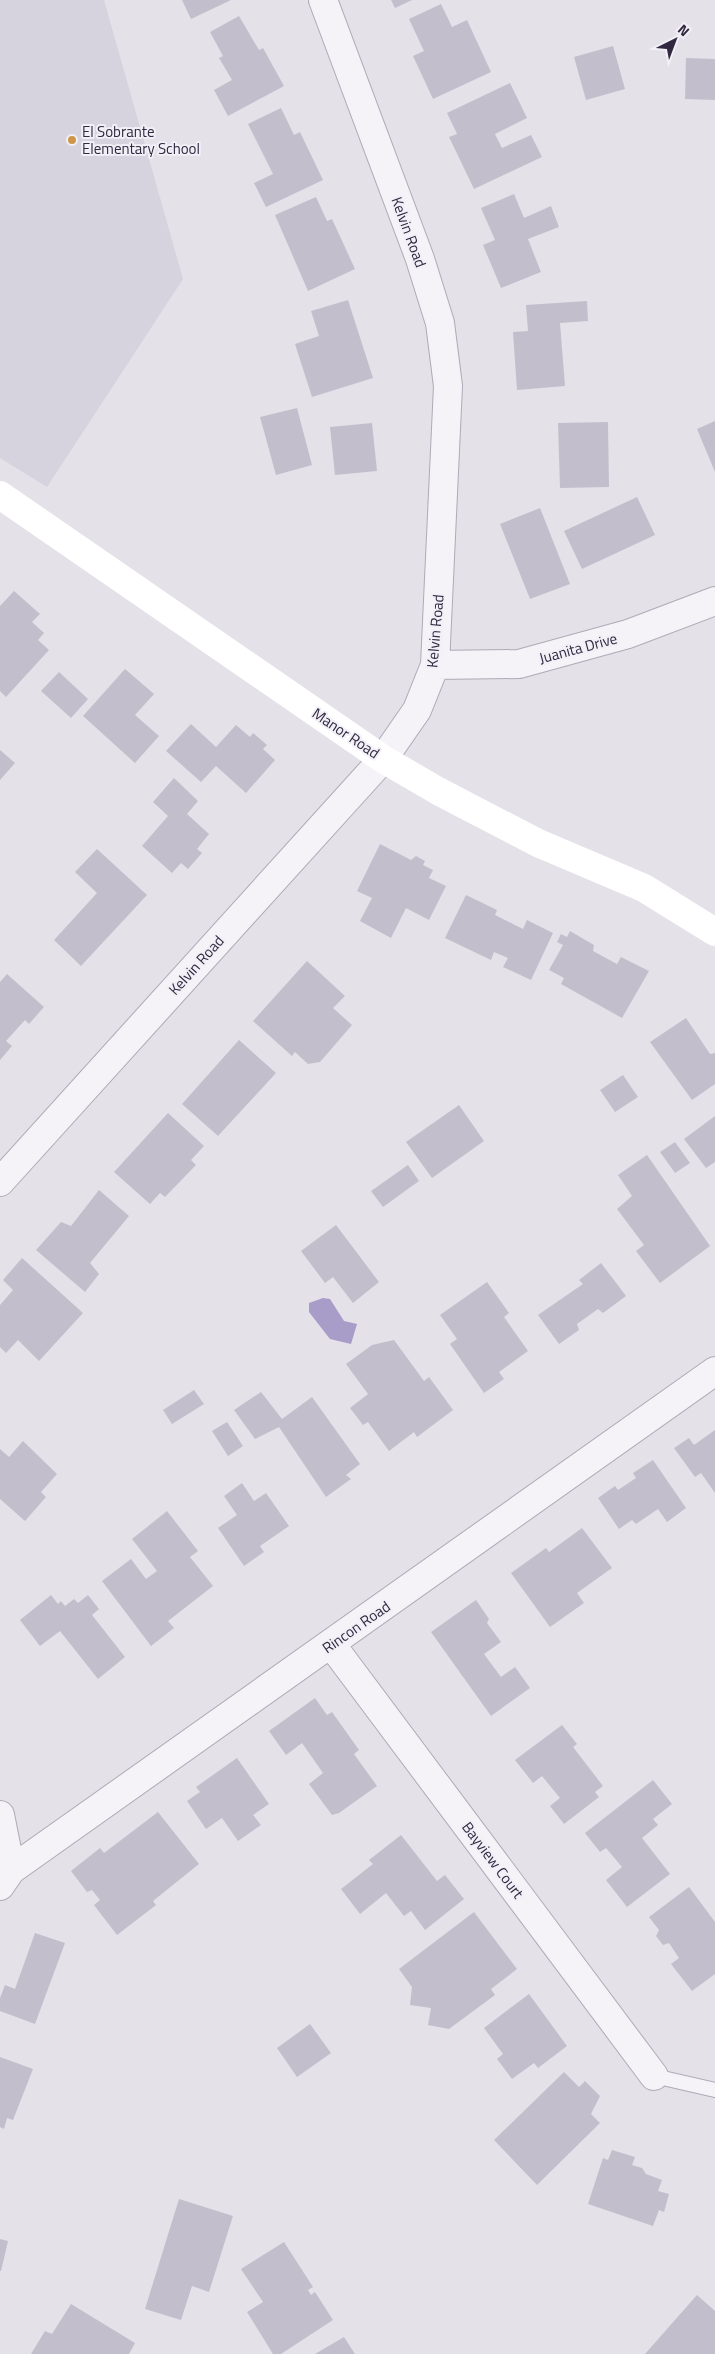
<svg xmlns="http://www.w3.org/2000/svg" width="715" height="2354" viewBox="0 0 715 2354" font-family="'Titillium Web',sans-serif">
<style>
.built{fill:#d7d3de}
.water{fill:#a89cc9}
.building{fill:#c3becc}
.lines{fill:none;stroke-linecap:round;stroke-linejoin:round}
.lane-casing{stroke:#afaab7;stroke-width:16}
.street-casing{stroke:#afaab7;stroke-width:30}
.lane{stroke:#f5f3f7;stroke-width:14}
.street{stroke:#f5f3f7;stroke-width:28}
.secondary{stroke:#fff;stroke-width:28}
.poi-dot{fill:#cd9747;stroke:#f2f0f7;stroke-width:2}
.labels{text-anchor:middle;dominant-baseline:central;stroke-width:4;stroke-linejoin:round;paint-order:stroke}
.poi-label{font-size:15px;fill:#322941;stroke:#f2f0f7;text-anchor:start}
.street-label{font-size:15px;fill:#322941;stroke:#f2f0f7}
</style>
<rect width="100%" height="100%" fill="#e4e1e9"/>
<path class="built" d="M0 0H104L183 279 47 487 0 458Z"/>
<path class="water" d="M323 1298 330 1299 344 1321 357 1324 351 1344 330 1339 309 1312V1303Z"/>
<path class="building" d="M182 0H231L191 19Z
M391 0H412L395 8Z
M441 4 452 27 467 20 491 72 433 99 413 56 424 51 409 19Z
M239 16 259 50 263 48 284 86 228 116 214 90 232 80 219 58 223 56 210 32Z
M613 46 625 89 586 100 574 57Z
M686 58 715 59V100L685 99Z
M510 83 527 118 495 134 502 148 531 135 542 157 474 189 449 137 457 134 447 113Z
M281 108 294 135 300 132 323 180 266 207 254 183 273 174 248 124Z
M514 194 524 218 551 206 559 227 528 239 541 272 501 288 483 245 495 240 481 208Z
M316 197 327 221 332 219 355 269 308 291 275 215Z
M348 300 373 378 312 397 295 344 319 336 311 311Z
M587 301 588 321 560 323 565 386 517 390 513 332 528 331 526 305Z
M297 408 312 465 276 475 260 417Z
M715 421V472L697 429Z
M608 422 609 487 560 488 558 423Z
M372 423 377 471 335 475 330 427Z
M637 497 655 535 582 569 564 531Z
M540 508 570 584 530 599 500 524Z
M14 591 40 614 32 622 44 633 38 640 49 650 6 697 0 691V606Z
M125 669 154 694 135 715 159 736 135 763 83 716Z
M59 672 88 699 71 718 41 691Z
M191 724 216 747 236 725 250 737 253 733 267 745 263 749 275 760 246 793 216 766 201 782 166 751Z
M0 750 15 763 0 780Z
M174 778 198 801 187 814 209 834 197 849 202 853 188 869 181 863 172 873 142 846 168 816 153 802Z
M380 844 411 860 416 856 425 861 423 865 433 870 429 878 446 886 429 920 406 908 391 938 360 921 372 898 357 891Z
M97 849 147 895 81 966 54 940 97 893 75 872Z
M466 895 497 910 495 915 523 929 527 920 553 933 531 980 503 967 508 958 494 952 491 960 445 938Z
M570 931 594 945 593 951 617 964 621 957 649 971 622 1018 561 984 564 978 549 970 563 945 557 942 561 934 567 937Z
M307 961 345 996 333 1008 352 1025 320 1062 308 1064 295 1052 292 1056 253 1021Z
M7 974 44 1007 29 1024 25 1020 6 1041 12 1046 0 1060V982Z
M686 1018 710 1054 715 1053V1084L692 1100 650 1042Z
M239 1040 276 1073 218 1136 182 1104Z
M623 1075 638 1097 615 1112 600 1090Z
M459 1105 484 1141 432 1178 406 1142Z
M168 1113 204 1146 191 1160 196 1165 165 1197 160 1193 150 1204 114 1172Z
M715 1116V1162L706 1168 684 1139Z
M675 1142 690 1163 675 1173 660 1152Z
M647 1155 710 1246 660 1283 636 1251 644 1245 617 1209 632 1196 618 1175Z
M408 1165 419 1181 383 1207 371 1191Z
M99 1190 129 1216 90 1263 99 1274 85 1292 36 1250 61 1222 71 1226Z
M336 1225 379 1282 353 1303 333 1277 325 1283 301 1251Z
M22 1258 83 1313 39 1361 18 1340 6 1353 0 1347V1305L13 1290 3 1280Z
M601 1263 626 1296 603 1313 598 1309 577 1324 579 1330 559 1344 538 1315 583 1284 579 1280Z
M487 1282 509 1313 504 1317 528 1351 499 1372 504 1379 484 1393 450 1344 457 1339 440 1315Z
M394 1340 424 1381 429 1377 453 1410 417 1437 414 1432 389 1451 368 1422 363 1425 350 1408 368 1394 346 1364 372 1345Z
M194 1390 204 1404 172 1424 163 1410Z
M261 1392 282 1419 312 1397 360 1464 346 1475 351 1479 326 1497 279 1427 255 1439 234 1410Z
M227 1422 243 1446 228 1456 212 1431Z
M715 1430V1493L701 1473 695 1477 674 1448 689 1438 694 1445Z
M23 1441 57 1474 41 1492 46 1497 25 1521 0 1499V1449L9 1457Z
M653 1460 686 1508 667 1522 658 1509 636 1524 632 1520 619 1529 598 1498 615 1486 618 1490 636 1478 633 1473Z
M242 1483 254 1501 266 1493 289 1526 260 1546 264 1552 244 1566 218 1528 237 1515 224 1496Z
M167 1511 198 1551 190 1557 213 1586 168 1621 174 1628 151 1646 102 1581 131 1559 146 1579 157 1571 132 1539Z
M582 1528 612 1568 577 1593 584 1603 550 1627 511 1573 546 1548 549 1552Z
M51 1595 58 1604 61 1601 65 1606 74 1599 78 1603 88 1595 99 1609 92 1615 125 1657 98 1679 60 1631 40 1646 20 1620Z
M476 1600 489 1619 487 1623 501 1642 484 1654 501 1677 515 1667 530 1688 491 1716 431 1632Z
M315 1698 327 1715 332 1712 359 1750 354 1754 377 1786 339 1813 332 1815 309 1784 323 1773 302 1743 286 1755 269 1731Z
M562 1725 577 1744 573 1747 603 1786 595 1792 599 1797 564 1824 550 1806 560 1798 542 1776 533 1783 515 1760Z
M237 1758 269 1804 253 1815 261 1825 238 1841 222 1818 206 1829 187 1801 200 1792 196 1787Z
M653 1780 672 1804 653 1819 658 1825 642 1838 670 1874 627 1907 606 1880 622 1867 606 1848 600 1852 585 1833Z
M158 1812 199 1864 153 1901 156 1905 117 1935 94 1905 100 1900 92 1890 87 1892 71 1871 100 1848 104 1853Z
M401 1835 437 1881 445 1875 464 1899 425 1930 411 1911 404 1916 386 1893 360 1914 341 1889 373 1864 369 1860Z
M689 1887 715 1922V1974L692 1991 671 1964 679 1958 669 1943 663 1945 656 1936 659 1930 649 1917Z
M474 1912 517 1969 491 1989 495 1995 449 2029 428 2025 431 2008 410 2005 412 1987 399 1969Z
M35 1933 65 1943 35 2024 0 2011V1998L5 1985 15 1989Z
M529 1994 567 2046 538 2068 534 2063 512 2079 497 2059 503 2054 484 2028Z
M310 2024 331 2053 297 2077 277 2048Z
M0 2057 33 2069 13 2120 7 2118 4 2129 0 2127Z
M564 2072 579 2087 585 2081 600 2096 591 2114 600 2123 537 2185 494 2140Z
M612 2150 635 2157 632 2165 642 2168 646 2174 662 2180 658 2191 669 2194 664 2212 659 2210 653 2226 588 2204 603 2158 608 2160Z
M179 2199 233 2216 209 2292 192 2286 181 2320 145 2309Z
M0 2239 8 2241 1 2271H0Z
M284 2242 313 2287 308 2290 311 2295 315 2292 333 2320 281 2354H273L247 2312 263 2302 241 2269Z
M697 2295 715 2311V2354H645Z
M71 2304 135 2343 129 2354H31L45 2331 52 2334Z
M344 2337 355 2354H315Z"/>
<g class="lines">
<defs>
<path id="lane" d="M654 2076 715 2090"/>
<path id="street" d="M435 665 519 664 628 634 715 601
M0 1182 383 759 417 710 435 665 448 386 440 323 420 259 323 0
M331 1644 654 2076
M0 1815 11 1870
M0 1886 11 1870 715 1371"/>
</defs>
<use href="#lane" class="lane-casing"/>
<use href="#street" class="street-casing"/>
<use href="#lane" class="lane"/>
<use href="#street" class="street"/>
<path class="secondary" d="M0 495 383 759 438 791 538 843 644 888 715 932"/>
</g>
<circle class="poi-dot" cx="72" cy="140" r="5"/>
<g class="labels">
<g class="poi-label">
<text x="82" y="131">El Sobrante<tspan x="82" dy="17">Elementary School</tspan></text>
</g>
<g class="street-label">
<text transform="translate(409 232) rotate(70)">Kelvin Road</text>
<text transform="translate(435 631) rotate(-85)">Kelvin Road</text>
<text transform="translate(578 648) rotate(-15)">Juanita Drive</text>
<text transform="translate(346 733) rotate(34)">Manor Road</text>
<text transform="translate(196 965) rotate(-48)">Kelvin Road</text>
<text transform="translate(356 1627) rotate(-35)">Rincon Road</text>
<text transform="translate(493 1860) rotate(53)">Bayview Court</text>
</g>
</g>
<g transform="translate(675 40) rotate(42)" stroke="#f2f0f7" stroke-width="4" paint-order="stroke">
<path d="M0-4L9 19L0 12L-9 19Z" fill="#322941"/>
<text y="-8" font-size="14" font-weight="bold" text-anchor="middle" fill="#322941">N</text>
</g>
</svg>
